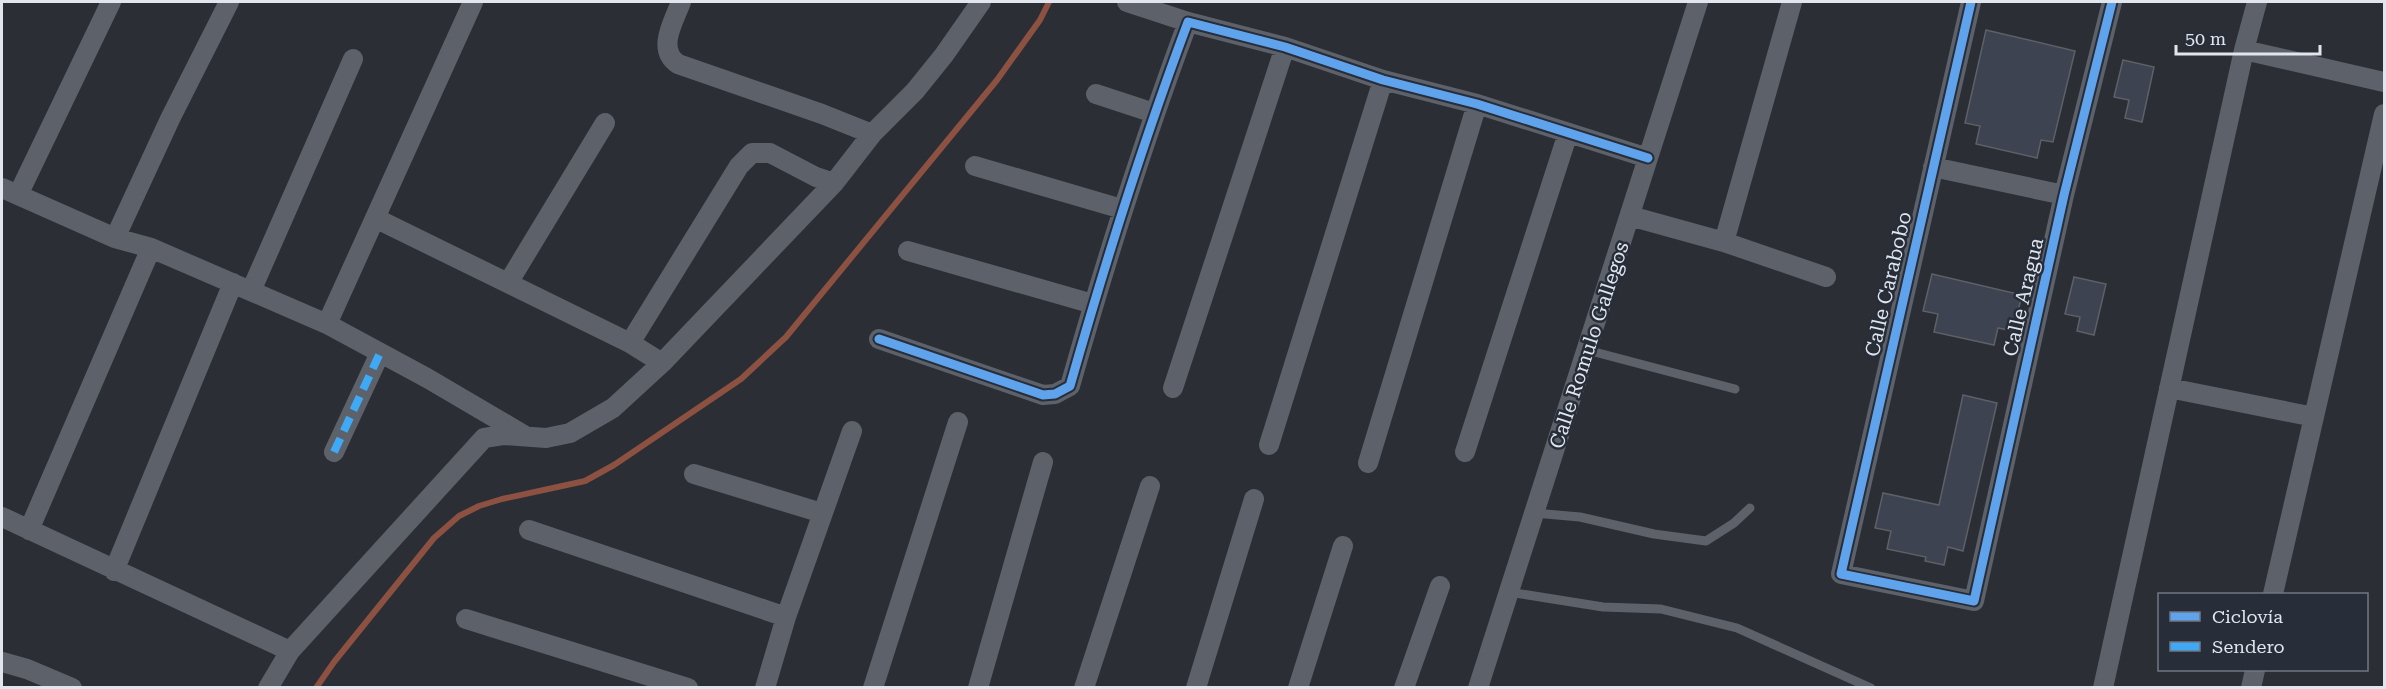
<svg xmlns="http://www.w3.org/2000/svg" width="2386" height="689" viewBox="0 0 2386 689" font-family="'Roboto Serif',serif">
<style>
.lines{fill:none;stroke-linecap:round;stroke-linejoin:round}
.stream{stroke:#8c5141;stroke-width:6}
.building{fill:#3d4350;stroke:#5d6066;stroke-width:1.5}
.service{stroke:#5d6169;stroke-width:9}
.minor{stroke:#5d6169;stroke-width:20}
.quiet{stroke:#3fa9f5;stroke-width:8;stroke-dasharray:15 8;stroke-linecap:butt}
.cycleway-casing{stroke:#272d39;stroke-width:13}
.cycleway{stroke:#60a3ed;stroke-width:9}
.labels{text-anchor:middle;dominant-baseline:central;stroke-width:5;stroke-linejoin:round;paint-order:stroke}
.street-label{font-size:20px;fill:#e1e5ed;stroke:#272d39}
</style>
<rect width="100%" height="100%" fill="#2b2e35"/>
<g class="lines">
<path class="stream" d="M316 688 334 662 434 538 459 516 479 506 502 499 585 481 614 465 741 379 786 337 997 80 1040 20 1049 2"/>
</g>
<path class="building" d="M1986 30 2075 51 2053 142 2041 140 2037 158 1976 144 1980 126 1965 123Z
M2123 60 2154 67 2142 122 2125 118 2129 100 2114 97Z
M1932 274 2022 295 2013 331 1998 328 1994 345 1934 332 1938 314 1923 311Z
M2074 277 2106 284 2094 335 2077 331 2080 317 2065 314Z
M1963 395 1997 403 1963 551 1948 547 1944 565 1925 561 1926 557 1887 549 1891 531 1875 528 1883 493 1939 505Z"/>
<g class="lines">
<path class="service" d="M1587 350 1735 389
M1534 513 1580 517 1654 534 1706 541 1734 523 1750 508
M1509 592 1603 607 1661 609 1737 628 1871 688"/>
<path class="minor" d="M681 2C674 21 656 49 678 64L822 114 872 134
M1127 2 1188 22
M1792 2 1724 242 1826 277
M1971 2 1841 574 1974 601 2064 195 2112 2
M2244 50 2384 82
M1096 94 1154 113
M975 166 1122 209
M1933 167 2064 195
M2 188 115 238 151 248 327 324 427 378 524 435
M18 195 111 2
M1630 216 1724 242
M375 218 630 343 662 363
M115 238 170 119 229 2
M908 251 1093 304
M508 283 605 123
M251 291 353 59
M327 324 473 2
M879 339 1043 395 1055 394 1070 386C1105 263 1143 142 1188 22L1285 47 1383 80 1477 104 1648 158
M630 343 739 166 752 153H770L816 177 834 183
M1173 388 1285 47
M2169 388 2314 417
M1269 445 1383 80
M334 452 380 353
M1465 452 1568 133
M1368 463 1477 104
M694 474 822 513
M2 517 290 651
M29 530 151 248
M529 530 786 617
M114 571 233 283
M2273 594 2384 114
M466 619 688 688
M2 662 27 669 72 688
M268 688 290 651 484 438 503 435 546 438 570 433 613 408 662 363 834 183 872 134 915 91 944 55 981 2
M765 688 786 617 852 431
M873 688 958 422
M978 688 1043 462
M1084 688 1150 486
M1196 688 1254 499
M1298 688 1343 546
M1404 688 1440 586
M1478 688 1698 2
M2103 688 2244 50 2257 2
M2251 688 2255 670"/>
<path class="quiet" d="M334 452 380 353"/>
<defs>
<path id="cycleway" d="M1971 2 1841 574 1974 601 2064 195 2112 2
M879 339 1043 395 1055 394 1070 386C1105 263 1143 142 1188 22L1285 47 1383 80 1477 104 1648 158"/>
</defs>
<use href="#cycleway" class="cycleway-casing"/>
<use href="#cycleway" class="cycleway"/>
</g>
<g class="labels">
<g class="street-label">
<text transform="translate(1888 284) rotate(-77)">Calle Carabobo</text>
<text transform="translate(2023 297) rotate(-77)">Calle Aragua</text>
<text transform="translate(1589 345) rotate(-72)">Calle Romulo Gallegos</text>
</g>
</g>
<rect width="2386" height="689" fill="none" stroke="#e1e5ed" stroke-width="6"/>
<rect x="2158" y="593" width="210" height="78" fill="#272d39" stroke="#717781" stroke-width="1.5"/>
<rect x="2170" y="612" width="30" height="9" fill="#60a3ed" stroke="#717781" stroke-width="1.5"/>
<text x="2212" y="623" font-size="18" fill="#e1e5ed">Ciclovía</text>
<rect x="2170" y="642" width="30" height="9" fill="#3fa9f5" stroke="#717781" stroke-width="1.5"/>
<text x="2212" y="653" font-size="18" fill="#e1e5ed">Sendero</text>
<path d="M2176 45v9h144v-9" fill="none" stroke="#e1e5ed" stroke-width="3"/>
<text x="2185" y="45" font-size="18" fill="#e1e5ed" stroke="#272d39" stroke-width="4.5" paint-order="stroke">50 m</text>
</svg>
